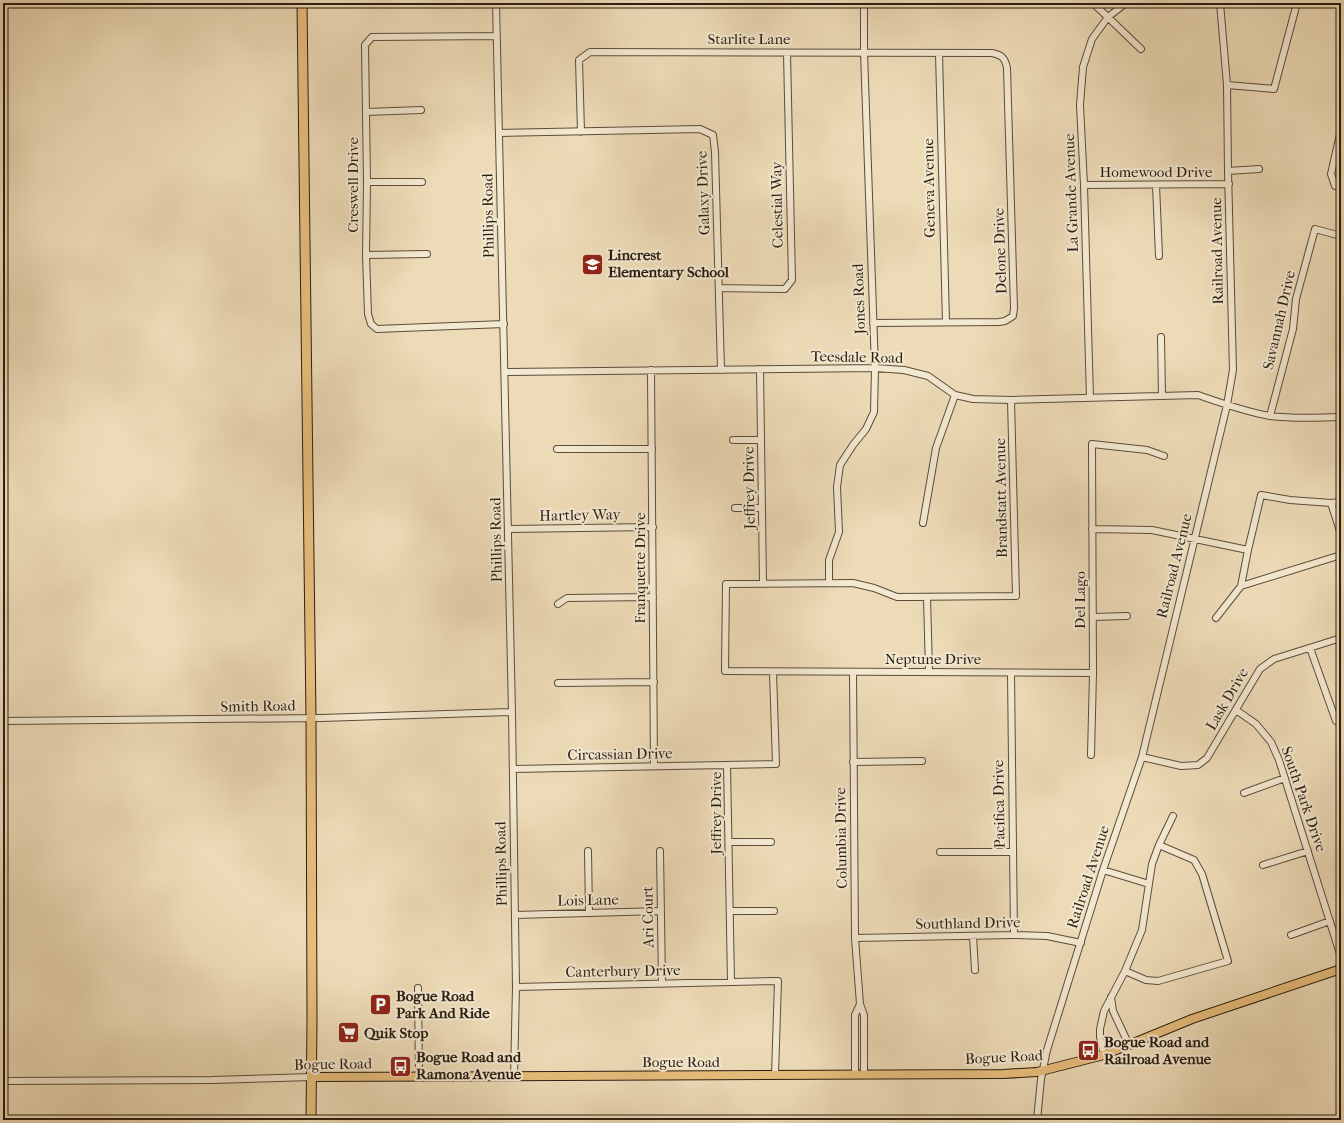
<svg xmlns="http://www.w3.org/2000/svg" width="1344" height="1123" viewBox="0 0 1344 1123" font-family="'IM FELL French Canon',serif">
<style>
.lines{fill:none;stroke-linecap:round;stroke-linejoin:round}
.minor-casing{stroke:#5b4c3b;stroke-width:8}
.major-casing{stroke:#2a1d12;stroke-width:10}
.highway-casing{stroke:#2a1d12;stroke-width:11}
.minor{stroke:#f3e8d0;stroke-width:6}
.major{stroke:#e6be7c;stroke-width:8}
.highway{stroke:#e6be7c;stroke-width:9}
.labels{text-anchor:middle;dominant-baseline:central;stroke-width:4;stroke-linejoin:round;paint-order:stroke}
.street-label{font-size:15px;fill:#2a1d12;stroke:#f3e8d0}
.poi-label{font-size:15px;font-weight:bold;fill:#2a1d12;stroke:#f3e8d0;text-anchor:start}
</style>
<rect width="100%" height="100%" fill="#eddbb7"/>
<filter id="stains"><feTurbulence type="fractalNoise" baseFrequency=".005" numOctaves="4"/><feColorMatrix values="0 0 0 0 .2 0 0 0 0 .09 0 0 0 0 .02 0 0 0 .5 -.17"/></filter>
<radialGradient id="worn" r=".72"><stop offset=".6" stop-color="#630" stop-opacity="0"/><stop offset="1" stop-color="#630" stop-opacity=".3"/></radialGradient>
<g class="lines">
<defs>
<path id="minor" d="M496 3 512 712 516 987 514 1077
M1093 3 1141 49
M497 36 372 37 365 45 367 182 366 255 368 314 371 324 377 329 504 324
M939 53 946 322
M1227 85 1274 89 1297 3
M366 112 421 110
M581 132 579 60 590 52 992 53C1002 55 1005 58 1007 68L1014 308 1013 316 1005 321 999 322 873 323
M499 133 700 129 713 135 715 152 721 370
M1228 171 1259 169
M367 182H422
M1084 185 1229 184
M1156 185 1159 256
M1335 186 1331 174 1341 130
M366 255 427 254
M719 288 785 289 792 280 787 53
M1161 337 1162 396
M760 369 763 584
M651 370 654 766
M505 372 875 368 904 370 928 376 955 395 973 399 1011 400 1198 395C1221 403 1246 412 1270 416 1293 419 1318 418 1341 417
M1090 398 1084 185 1080 105 1083 67 1092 39 1108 17 1126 3
M1011 400 1016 596 897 597 874 588 853 583 726 584 725 671 1093 673
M1270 416 1293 329 1296 299 1315 229 1341 236
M733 440H761
M557 449H652
M1331 503 1341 502
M735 508H762
M923 523 936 448 955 395
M509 529 653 527
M1092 529 1152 530 1248 550
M829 583V560L839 532 837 487 840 465 853 445 866 429 874 412 875 368 864 52V3
M1241 586 1341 555
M927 597 929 672
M558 604 567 598 653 597
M1093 617 1127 616
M1216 618 1241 586 1248 550 1261 495 1290 500 1331 503 1341 534
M1310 648 1336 721 1341 720
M853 672 855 938 860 1004 864 1015V1074
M1011 673 1014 935
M558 683 654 682
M1236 710 1256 724 1271 742 1279 760 1341 957
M3 721 321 718 512 712
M1091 755 1093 673 1092 444 1147 450 1164 456
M1142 757 1181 766 1198 765 1207 758 1260 669 1274 659 1341 638
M853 762 922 761
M727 765 731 982
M513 769 776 764 773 672
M1244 793 1285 778
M729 842H771
M588 851 589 913
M660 851 662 984
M940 852H1013
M1263 865 1308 851
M1103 870 1149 884
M730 911H774
M515 915 661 911
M1291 935 1330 921
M973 936 975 970
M855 938 1014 935 1047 936 1081 943
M1125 971 1146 980 1158 981 1228 961 1202 874 1194 860 1159 845
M516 987 778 981 775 1075
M418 988 419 1076
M1111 997 1113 1011 1129 1045
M1104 1055 1100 1037V1029L1104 1011 1125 971 1142 930 1152 864 1159 845 1173 816
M855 1075V1015L860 1004
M3 1081 212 1080 312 1077
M1037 1120 1041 1079 1047 1050 1103 870 1142 757 1227 405 1233 370 1228 171 1227 85 1220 3"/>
<path id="major" d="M312 1077 1003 1074 1037 1072 1104 1055 1192 1019 1341 969"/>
<path id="highway" d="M302 3 311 718 312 1019 311 1120"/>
</defs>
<use href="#minor" class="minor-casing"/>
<use href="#major" class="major-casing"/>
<use href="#highway" class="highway-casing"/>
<use href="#minor" class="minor"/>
<use href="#major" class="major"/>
<use href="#highway" class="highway"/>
</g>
<defs>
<symbol id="school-square" viewBox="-11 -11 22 22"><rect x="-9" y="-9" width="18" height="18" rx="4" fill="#8f2418" stroke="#f3e8d0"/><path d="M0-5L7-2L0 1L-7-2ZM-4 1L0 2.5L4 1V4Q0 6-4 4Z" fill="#fff"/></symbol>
<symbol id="parking-square" viewBox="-11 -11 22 22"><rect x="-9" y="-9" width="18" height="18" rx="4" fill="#8f2418" stroke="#f3e8d0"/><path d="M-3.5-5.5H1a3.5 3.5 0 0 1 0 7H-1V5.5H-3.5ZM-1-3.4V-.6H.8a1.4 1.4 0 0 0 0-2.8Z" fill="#fff"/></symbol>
<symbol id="supermarket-square" viewBox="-11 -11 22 22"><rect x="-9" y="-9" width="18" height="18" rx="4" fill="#8f2418" stroke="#f3e8d0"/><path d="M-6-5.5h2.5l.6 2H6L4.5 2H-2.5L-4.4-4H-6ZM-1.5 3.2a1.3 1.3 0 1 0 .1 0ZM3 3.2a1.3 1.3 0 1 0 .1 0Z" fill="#fff"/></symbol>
<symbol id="bus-square" viewBox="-11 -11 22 22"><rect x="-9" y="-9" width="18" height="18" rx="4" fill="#8f2418" stroke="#f3e8d0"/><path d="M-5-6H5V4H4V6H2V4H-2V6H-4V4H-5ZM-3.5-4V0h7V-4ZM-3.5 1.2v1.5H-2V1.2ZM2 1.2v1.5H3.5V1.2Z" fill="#fff"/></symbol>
</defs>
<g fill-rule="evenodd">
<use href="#school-square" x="580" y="252" width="25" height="25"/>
<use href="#parking-square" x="368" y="992" width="25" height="25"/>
<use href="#supermarket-square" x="336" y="1020" width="25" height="25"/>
<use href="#bus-square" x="1076" y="1038" width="25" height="25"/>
<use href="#bus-square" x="388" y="1054" width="25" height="25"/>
</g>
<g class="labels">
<g class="street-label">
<text x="749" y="39">Starlite Lane</text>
<text x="1156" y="172">Homewood Drive</text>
<text transform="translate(353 185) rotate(-90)">Creswell Drive</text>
<text transform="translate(929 188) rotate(-91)">Geneva Avenue</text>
<text transform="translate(703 193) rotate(-92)">Galaxy Drive</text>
<text transform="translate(1071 193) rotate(-92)">La Grande Avenue</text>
<text transform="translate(777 205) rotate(-91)">Celestial Way</text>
<text transform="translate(488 216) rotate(-91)">Phillips Road</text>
<text transform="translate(1000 251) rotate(-92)">Delone Drive</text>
<text transform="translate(1217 251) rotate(-91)">Railroad Avenue</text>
<text transform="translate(859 299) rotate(-92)">Jones Road</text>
<text transform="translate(1279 320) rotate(-77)">Savannah Drive</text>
<text transform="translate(857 357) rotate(1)">Teesdale Road</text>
<text transform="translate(749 488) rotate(-91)">Jeffrey Drive</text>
<text transform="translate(1001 498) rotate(-91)">Brandstatt Avenue</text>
<text transform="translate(580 515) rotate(-1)">Hartley Way</text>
<text transform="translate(496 540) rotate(-91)">Phillips Road</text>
<text transform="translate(1174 566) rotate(-76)">Railroad Avenue</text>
<text transform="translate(640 568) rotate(-90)">Franquette Drive</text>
<text transform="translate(1080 600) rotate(-90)">Del Lago</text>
<text x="933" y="659">Neptune Drive</text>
<text transform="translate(1227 699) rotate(-60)">Lask Drive</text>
<text transform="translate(258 706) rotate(-1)">Smith Road</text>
<text transform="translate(620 754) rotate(-1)">Circassian Drive</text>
<text transform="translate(1304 799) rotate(71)">South Park Drive</text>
<text transform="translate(999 804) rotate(-91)">Pacifica Drive</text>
<text transform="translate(716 813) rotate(-90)">Jeffrey Drive</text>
<text transform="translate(841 838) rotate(-91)">Columbia Drive</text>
<text transform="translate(501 864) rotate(-91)">Phillips Road</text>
<text transform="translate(1088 877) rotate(-72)">Railroad Avenue</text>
<text transform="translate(588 900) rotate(-1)">Lois Lane</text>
<text transform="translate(648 917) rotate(-91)">Ari Court</text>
<text transform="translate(968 923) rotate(-1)">Southland Drive</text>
<text transform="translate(623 971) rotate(-1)">Canterbury Drive</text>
<text transform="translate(1004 1057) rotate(-3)">Bogue Road</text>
<text x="681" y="1062">Bogue Road</text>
<text transform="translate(333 1064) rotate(-1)">Bogue Road</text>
</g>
<g class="poi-label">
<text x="608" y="255">Lincrest<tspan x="608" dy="17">Elementary School</tspan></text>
<text x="396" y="996">Bogue Road<tspan x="396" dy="17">Park And Ride</tspan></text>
<text x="364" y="1033">Quik Stop</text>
<text x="1104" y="1042">Bogue Road and<tspan x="1104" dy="17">Railroad Avenue</tspan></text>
<text x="416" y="1057">Bogue Road and<tspan x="416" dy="17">Ramona Avenue</tspan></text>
</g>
</g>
<rect width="1344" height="1123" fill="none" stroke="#eddbb7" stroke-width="16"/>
<rect x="4" y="4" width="1336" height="1115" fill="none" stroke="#2a1d12" stroke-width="2"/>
<rect x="8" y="8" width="1328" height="1107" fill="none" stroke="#2a1d12"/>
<rect width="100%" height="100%" filter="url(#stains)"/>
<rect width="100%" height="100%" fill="url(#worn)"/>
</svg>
